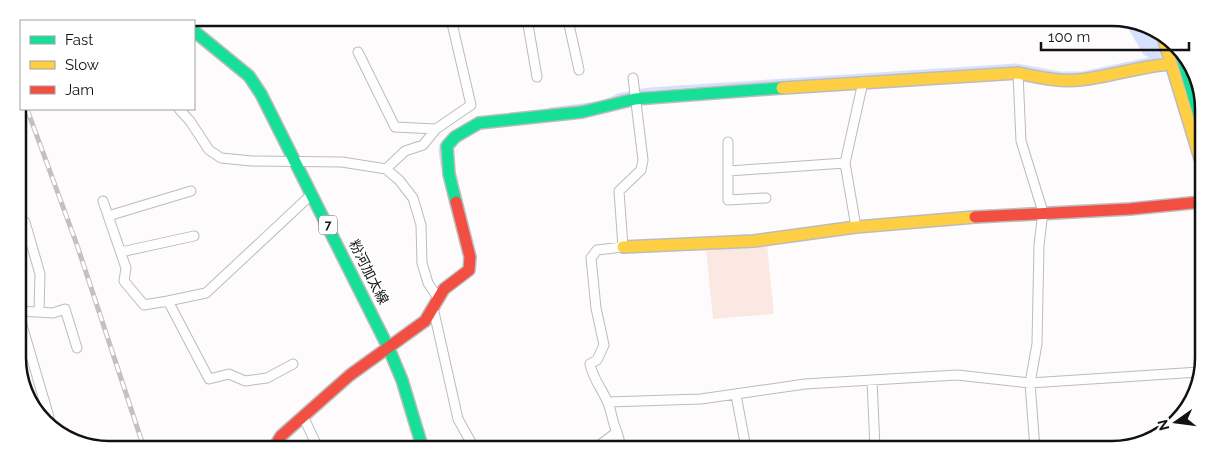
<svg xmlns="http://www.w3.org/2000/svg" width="1221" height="467" viewBox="0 0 1221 467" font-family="Raleway,'Noto Sans JP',sans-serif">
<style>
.park{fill:#fce8e2}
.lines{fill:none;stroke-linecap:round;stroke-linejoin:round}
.stream{stroke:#d7e1fd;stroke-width:3}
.river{stroke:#d7e1fd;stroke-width:18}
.street-casing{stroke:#bdbcbd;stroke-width:11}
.fast-casing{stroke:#bdbcbd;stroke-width:14}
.slow-casing{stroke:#bdbcbd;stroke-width:14}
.jam-casing{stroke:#bdbcbd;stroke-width:14}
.street{stroke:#fffeff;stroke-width:9}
.fast{stroke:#16e098;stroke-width:11}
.slow{stroke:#ffcf43;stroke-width:11}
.jam{stroke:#f24e42;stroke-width:11}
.rail-casing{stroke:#c2c0c0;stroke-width:5}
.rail{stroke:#fff;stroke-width:3;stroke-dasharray:9;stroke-linecap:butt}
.labels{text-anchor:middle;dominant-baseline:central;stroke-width:5;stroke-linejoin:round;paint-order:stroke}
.shield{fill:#fff;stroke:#5a595a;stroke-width:1}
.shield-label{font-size:12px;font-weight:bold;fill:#131213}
.street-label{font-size:14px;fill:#131213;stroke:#fff}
.rim{fill:none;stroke:#131213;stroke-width:2.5}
</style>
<rect width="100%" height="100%" fill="#fdfbfc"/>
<path class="park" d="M767 245 774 314 713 319 706 249Z"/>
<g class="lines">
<path class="stream" d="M608 100 618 95 649 89 1016 65 1060 73H1082L1158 57
M550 109 590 104
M478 118 501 115
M441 145 440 150 442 166"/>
<path class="river" d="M1135 22 1150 48 1157 49"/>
<defs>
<path id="street" d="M527 19 537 77
M568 20 579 70
M358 52 395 127 436 129
M1018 73 1021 141 1043 212 1039 245 1037 344 1030 383 1035 449
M18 104 21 102
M179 109 190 121 209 150 221 158 252 161 342 162 386 169 399 180 413 198 421 225 422 263 428 283 438 298
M728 142V200L766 198
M386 169 405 151 423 145 436 129 471 105 451 19
M729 171 845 163
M103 201 126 268 124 281 144 305 168 301
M108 216 191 191
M25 222 40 274 39 312
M856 227 845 163 863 82
M121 252 194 236
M19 311 53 313 65 309 77 348
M434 312 458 419 473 446
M19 315 49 417V424
M293 364 267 378 245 381 229 374 209 379 168 301 206 293 312 194
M872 380 875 448
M736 395 746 448
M608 402 701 399 805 384 957 375 1030 383 1199 372
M303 416 317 446
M617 432 621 447
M597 447 617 432C612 422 612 411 607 401 601 387 593 379 590 364L597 360 604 345 596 308 591 258 597 250 623 247 619 191 641 170 643 160 633 78"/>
<path id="fast" d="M194 31 249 76 261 94 389 349 402 380 422 446
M1179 47 1202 125
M456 202 449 174 447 146 455 137 479 123 582 112 635 99 782 88"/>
<path id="slow" d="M1163 37 1202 165
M782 88 1018 73C1038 77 1059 82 1079 80 1110 77 1140 66 1171 64
M623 247 754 241 856 227 975 217"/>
<path id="jam" d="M180 18 183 21
M975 217 1130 209 1201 202
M275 446 281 436 350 375 425 321 444 289 469 270 470 257 456 202"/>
</defs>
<use href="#street" class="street-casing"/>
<use href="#fast" class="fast-casing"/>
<use href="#slow" class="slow-casing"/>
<use href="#jam" class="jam-casing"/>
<use href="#street" class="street"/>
<use href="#fast" class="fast"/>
<use href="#slow" class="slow"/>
<use href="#jam" class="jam"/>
<defs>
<path id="rail" d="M21 91V93
M18 100 21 107
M27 109 77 245 143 445"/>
</defs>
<use href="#rail" class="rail-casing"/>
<use href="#rail" class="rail"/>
</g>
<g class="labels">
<rect class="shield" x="319" y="215.5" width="18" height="19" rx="4"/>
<g class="shield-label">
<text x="328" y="225">7</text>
</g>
<g class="street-label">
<text transform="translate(369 272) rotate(63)">粉河加太線</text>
</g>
</g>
<path d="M0 0H1221V467H0ZM109 26H1112A83 83 0 0 1 1195 109V358A83 83 0 0 1 1112 441H109A83 83 0 0 1 26 358V109A83 83 0 0 1 109 26Z" fill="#fff" fill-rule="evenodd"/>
<path class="rim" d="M109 26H1112A83 83 0 0 1 1195 109V358A83 83 0 0 1 1112 441H109A83 83 0 0 1 26 358V109A83 83 0 0 1 109 26Z"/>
<rect x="20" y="20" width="175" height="90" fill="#ffffff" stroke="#a1a0a1"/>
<rect x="30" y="36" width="25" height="8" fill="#16e098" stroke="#a1a0a1"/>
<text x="65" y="45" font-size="15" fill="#131213">Fast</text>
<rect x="30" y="61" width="25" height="8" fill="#ffcf43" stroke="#a1a0a1"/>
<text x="65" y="70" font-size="15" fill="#131213">Slow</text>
<rect x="30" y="86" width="25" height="8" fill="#f24e42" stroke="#a1a0a1"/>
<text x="65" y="95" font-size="15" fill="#131213">Jam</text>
<g transform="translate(1176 422) rotate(256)" stroke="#ffffff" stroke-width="4" paint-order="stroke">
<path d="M0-4L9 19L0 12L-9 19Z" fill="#131213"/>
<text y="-8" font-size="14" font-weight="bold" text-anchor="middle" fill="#131213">N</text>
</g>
<path d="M1041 42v8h148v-8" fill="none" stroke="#131213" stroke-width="2.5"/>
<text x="1048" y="42" font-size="15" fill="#131213" stroke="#ffffff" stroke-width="4" paint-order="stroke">100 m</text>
</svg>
